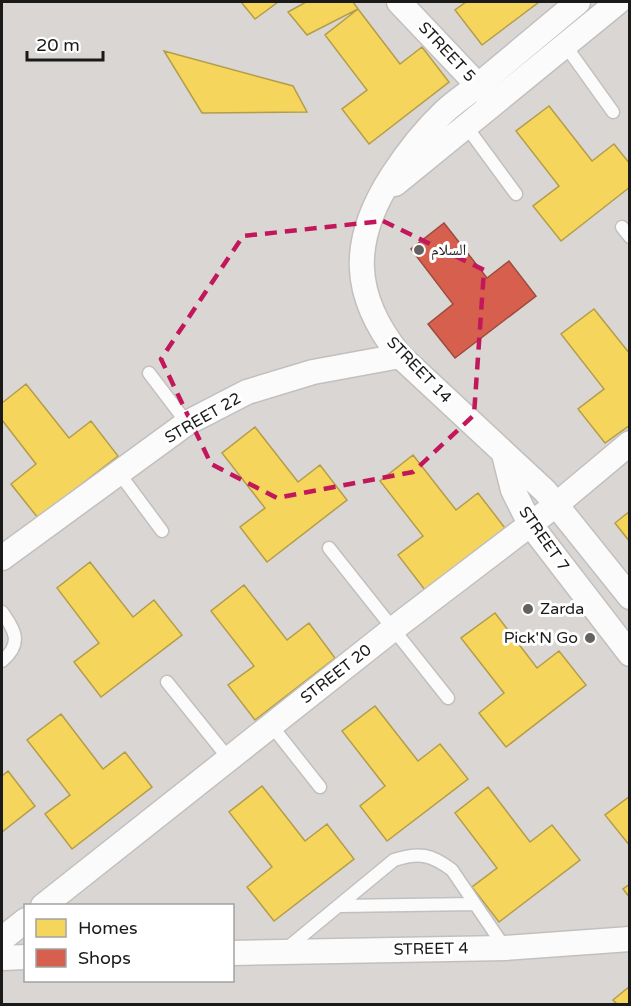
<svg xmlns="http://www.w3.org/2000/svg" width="631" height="1006" viewBox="0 0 631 1006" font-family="'Varela Round','Noto Naskh Arabic',sans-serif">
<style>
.residential{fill:#d9d6d4;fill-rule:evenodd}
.homes{fill:#f6d55c;stroke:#b49d48;stroke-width:1.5}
.shops{fill:#d6604d;stroke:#9e4b3e;stroke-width:1.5}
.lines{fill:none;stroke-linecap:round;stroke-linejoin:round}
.lane-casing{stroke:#c2c0be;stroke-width:15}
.street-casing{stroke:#c2c0be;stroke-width:27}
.lane{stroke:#fcfbfb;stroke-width:12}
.street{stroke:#fcfbfb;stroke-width:24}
.marked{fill:none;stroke:#c2185b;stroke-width:4.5;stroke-dasharray:12 8;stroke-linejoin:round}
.poi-dot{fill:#636260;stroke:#fff;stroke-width:2}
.labels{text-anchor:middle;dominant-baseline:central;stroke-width:6;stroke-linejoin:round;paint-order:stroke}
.street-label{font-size:16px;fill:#1a1a1a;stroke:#fff}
.poi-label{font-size:16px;fill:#1a1a1a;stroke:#fff;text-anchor:start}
</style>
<rect width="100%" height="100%" fill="#eae7e2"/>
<path class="residential" d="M2 2H629V1004H2ZM26 906H232V980H26Z"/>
<path class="homes" d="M241 2H278L255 19Z
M306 2H353L358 9 307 35 288 12Z
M466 2H539L482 45 455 10Z
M358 9 400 64 422 47 449 82 369 144 342 109 367 90 325 35Z
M164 51 293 86 307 112 202 113Z
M549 106 592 161 614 144 630 164V187L561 241 533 206 559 186 516 131Z
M594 309 630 354V425L605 443 578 409 604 389 561 334Z
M26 384 69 438 91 421 118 456 38 518 11 484 36 464 2 420V403Z
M255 427 298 482 320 465 347 500 267 562 240 527 265 508 222 453Z
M413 455 456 510 478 493 505 528 425 590 398 555 423 536 380 481Z
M630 511V542L615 523Z
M90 562 133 617 154 600 182 635 101 697 74 662 99 643 57 588Z
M244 585 287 640 309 623 335 658 255 720 228 685 254 666 211 611Z
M495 613 537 668 559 651 586 685 506 747 479 713 504 693 461 638Z
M375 706 418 761 440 744 468 779 387 841 360 806 385 786 342 731Z
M61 714 103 769 125 752 152 787 72 849 45 814 70 795 27 740Z
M8 771 35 806 2 832V776Z
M262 786 305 841 327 824 354 859 274 921 247 887 272 867 229 812Z
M488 787 530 842 552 825 580 860 499 922 472 887 497 868 455 813Z
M630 796V846L605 815Z
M630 884V898L623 889Z
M630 986V1004H617L613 1000Z"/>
<path class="shops" d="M444 223 487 278 509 261 536 296 455 358 428 324 453 304 411 249Z"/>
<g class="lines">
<defs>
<path id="lane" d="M565 45 613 112
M466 126 516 194
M622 227 630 237
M149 373 187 423
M119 473 162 531
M329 548 448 698
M2 612C15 631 23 643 2 661
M167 682 229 759
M271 725 320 787
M339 906 475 904
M286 949 394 860C419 852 431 854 452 870L505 948"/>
<path id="street" d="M399 2 489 97
M578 2C548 27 517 53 487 78 473 90 457 100 444 112 424 131 407 153 392 176 350 241 351 295 400 356L545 491 630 597
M395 184 618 2
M504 454 513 490 530 524 630 654
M2 558 187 423 247 392 313 372 400 356
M43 906 393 629 557 504 630 443
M2 939 26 920
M232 953 505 948 630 939
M2 958 26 957"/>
</defs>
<use href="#lane" class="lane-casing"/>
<use href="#street" class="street-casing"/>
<use href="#lane" class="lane"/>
<use href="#street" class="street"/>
</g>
<path class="marked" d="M383 221 484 270 474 415 413 472 277 498 211 464 161 359 243 236Z"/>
<g class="poi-dot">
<circle cx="419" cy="250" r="6"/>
<circle cx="528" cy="609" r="6"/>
<circle cx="590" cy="638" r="6"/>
</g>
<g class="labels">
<g class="street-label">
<text transform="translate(447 52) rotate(47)">STREET 5</text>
<text transform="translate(419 370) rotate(46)">STREET 14</text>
<text transform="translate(203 418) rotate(-30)">STREET 22</text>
<text transform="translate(544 539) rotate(55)">STREET 7</text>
<text transform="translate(336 674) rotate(-38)">STREET 20</text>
<text transform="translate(431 949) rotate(-1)">STREET 4</text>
</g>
<g class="poi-label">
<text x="431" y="250">السلام</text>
<text x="540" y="609">Zarda</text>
<text x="578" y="638" text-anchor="end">Pick'N Go</text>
</g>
</g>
<rect width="631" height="1006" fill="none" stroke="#1a1a1a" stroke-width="6"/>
<rect x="24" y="904" width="210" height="78" fill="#ffffff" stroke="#a3a3a3" stroke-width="1.5"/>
<rect x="36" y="919" width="30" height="18" fill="#f6d55c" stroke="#a3a3a3" stroke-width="1.5"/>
<text x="78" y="934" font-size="18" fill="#1a1a1a">Homes</text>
<rect x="36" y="949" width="30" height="18" fill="#d6604d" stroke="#a3a3a3" stroke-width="1.5"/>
<text x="78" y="964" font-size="18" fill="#1a1a1a">Shops</text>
<path d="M27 51v9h76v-9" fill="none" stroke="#1a1a1a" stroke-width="3"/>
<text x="36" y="51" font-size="18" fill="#1a1a1a" stroke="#ffffff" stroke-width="4.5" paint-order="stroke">20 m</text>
</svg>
